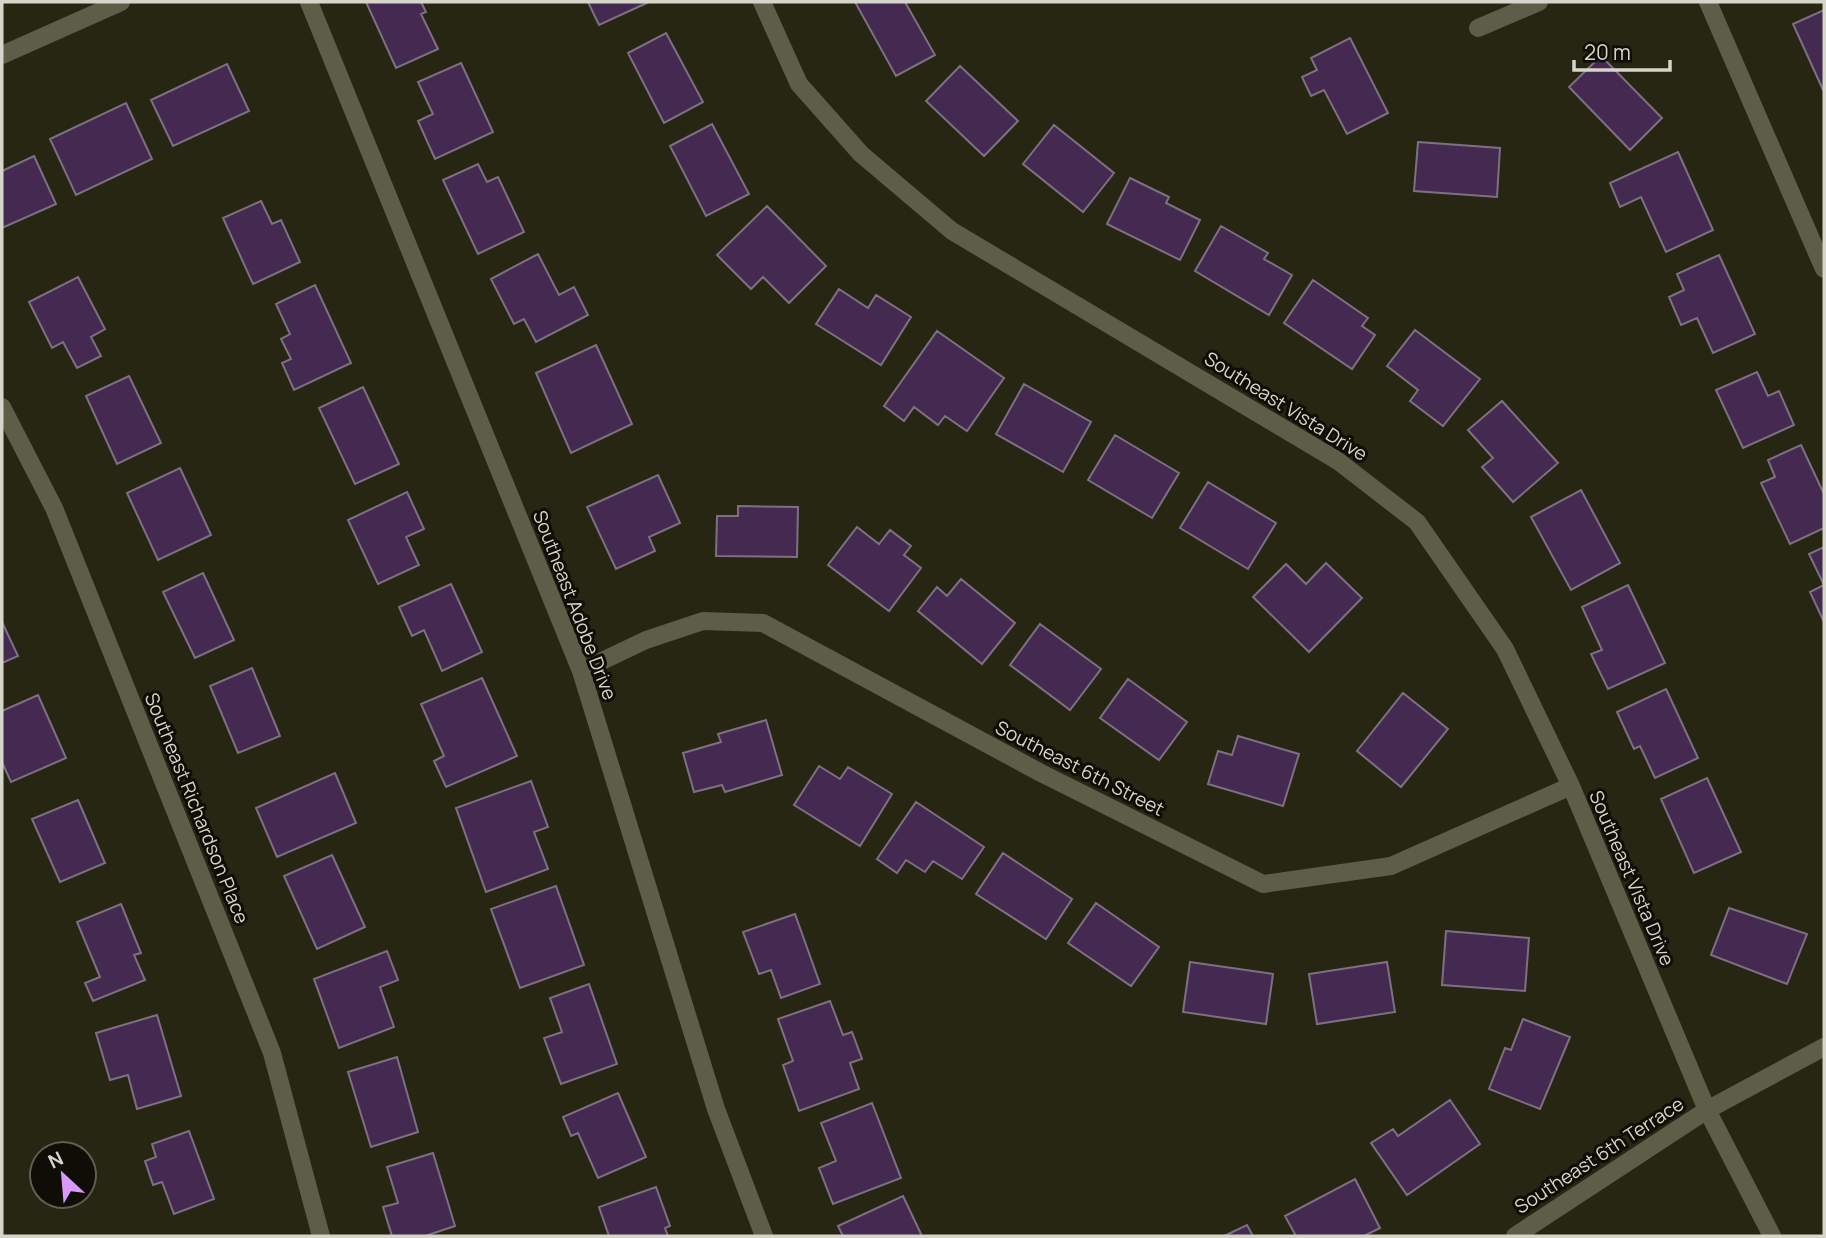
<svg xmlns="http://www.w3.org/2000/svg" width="1826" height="1238" viewBox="0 0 1826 1238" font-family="Manrope,sans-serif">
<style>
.building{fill:#442a50;stroke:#7d7083;stroke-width:2}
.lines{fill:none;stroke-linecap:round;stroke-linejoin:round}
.minor{stroke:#5d5d48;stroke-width:18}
.labels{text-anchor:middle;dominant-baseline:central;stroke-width:6;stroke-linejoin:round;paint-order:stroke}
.street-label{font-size:19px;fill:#d5d5c9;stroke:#0e0e06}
</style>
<rect width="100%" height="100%" fill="#262612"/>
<path class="building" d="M366 2H421L426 12 421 14 438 49 396 68Z
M588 2H649L599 25Z
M855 2H905L935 55 896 76Z
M1824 10V92L1793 24Z
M666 33 703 102 664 123 628 53Z
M1350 38 1388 113 1347 134 1324 90 1311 96 1302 77 1317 70 1311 58Z
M1601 56 1662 118 1630 150 1569 87Z
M461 63 493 132 435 159 418 121 433 114 418 82Z
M227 64 249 111 173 146 151 100Z
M960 66 1018 121 984 156 926 101Z
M126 103 152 159 76 195 50 139Z
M712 124 749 194 706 216 670 146Z
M1054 125 1114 173 1083 212 1023 164Z
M1418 142 1500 148 1497 197 1414 191Z
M1678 152 1713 230 1666 252 1641 197 1620 207 1610 183Z
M34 156 56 204 2 228V171Z
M478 164 487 182 498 177 524 232 478 254 443 180Z
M1130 178 1169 197 1166 203 1200 220 1180 260 1107 224Z
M261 201 272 224 281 220 300 262 253 284 223 218Z
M767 206 826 266 789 303 763 277 751 289 717 255Z
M1221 226 1268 253 1264 259 1292 275 1269 315 1195 271Z
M538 254 559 295 574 287 588 315 536 342 524 319 514 324 491 279Z
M1719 255 1755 334 1713 353 1697 318 1681 325 1669 297 1684 290 1677 274Z
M78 277 105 329 91 337 101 356 77 368 63 342 52 348 29 302Z
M1313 280 1368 318 1362 326 1375 335 1352 369 1284 323Z
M315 285 351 363 294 390 282 363 291 359 281 339 290 334 276 304Z
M839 289 868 308 876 295 911 317 881 365 816 324Z
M1415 330 1480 379 1443 426 1410 401 1418 390 1387 366Z
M937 331 1004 378 967 431 945 416 938 425 914 407 904 421 884 406Z
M596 345 632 424 571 453 536 373Z
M1757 372 1768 396 1779 391 1794 425 1743 448 1716 390Z
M129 376 161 443 117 464 86 396Z
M1024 384 1091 422 1063 472 996 434Z
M363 387 399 464 355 484 319 408Z
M1502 401 1558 463 1513 502 1482 467 1493 458 1468 430Z
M1115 435 1179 473 1152 518 1088 480Z
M1801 445 1824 494V528L1790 544 1761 483 1775 477 1768 460Z
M180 468 211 535 158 560 127 493Z
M658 475 680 523 649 537 655 551 616 569 587 507Z
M1208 482 1276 523 1248 569 1180 528Z
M1581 490 1620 563 1571 590 1531 517Z
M407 492 424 529 406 537 419 565 378 584 348 520Z
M738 506 798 507 797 557 716 556 717 516H738Z
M857 527 879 544 890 530 911 546 904 555 921 568 889 611 828 565Z
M1824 547V622L1810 592 1824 585 1809 554Z
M1326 563 1362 598 1309 652 1253 597 1286 564 1306 584Z
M203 573 234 640 195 658 163 592Z
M961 579 1015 623 982 664 918 611 937 587 947 596Z
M451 584 482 652 442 671 424 630 412 636 399 607Z
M1628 585 1665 663 1608 689 1591 654 1602 650 1582 607Z
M2 622 18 656 2 663Z
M1040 624 1101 669 1070 710 1010 665Z
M252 668 280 736 238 753 210 686Z
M482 678 517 756 446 787 434 761 444 756 421 704Z
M1128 679 1187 722 1159 760 1100 718Z
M1666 689 1698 758 1655 778 1640 746 1634 749 1617 712Z
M1403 693 1448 729 1401 787 1357 751Z
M38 695 66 758 11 782 2 762V711Z
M766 720 782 775 725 792 722 785 694 792 683 753 721 742 718 734Z
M1238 736 1299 754 1283 806 1208 784 1218 751 1232 755Z
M819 766 840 779 848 767 892 794 860 846 794 805Z
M335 773 356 823 277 857 256 808Z
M1707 778 1741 852 1694 873 1661 799Z
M531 781 548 827 534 832 548 869 486 892 456 808Z
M78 800 105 863 60 882 32 819Z
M916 802 984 847 962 879 933 861 925 872 906 860 897 873 877 859Z
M1003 853 1072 899 1046 939 976 894Z
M332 855 365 927 317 949 284 876Z
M556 886 584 965 520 988 491 909Z
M1096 903 1159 947 1131 986 1068 943Z
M121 904 141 953 134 955 145 980 93 1001 85 983 100 977 77 922Z
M1729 908 1807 934 1787 984 1711 955Z
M795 914 820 984 781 998 771 970 759 974 743 932Z
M1446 931 1529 938 1525 991 1442 985Z
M387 951 398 980 380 987 394 1027 339 1048 314 979Z
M1190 962 1273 974 1266 1024 1183 1012Z
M1387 962 1395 1012 1317 1024 1309 974Z
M589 984 617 1064 561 1084 544 1038 562 1032 550 998Z
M830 1001 843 1035 852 1032 862 1059 850 1063 859 1089 799 1111 783 1065 793 1061 778 1019Z
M157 1015 181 1096 137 1109 128 1075 110 1080 96 1033Z
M1523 1019 1570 1037 1540 1109 1489 1089 1505 1048 1511 1050Z
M397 1057 418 1132 371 1147 348 1072Z
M618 1093 646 1157 598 1178 578 1133 571 1136 563 1117Z
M1450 1100 1480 1144 1407 1195 1371 1143 1393 1129 1398 1136Z
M872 1103 901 1178 833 1204 819 1168 836 1161 821 1123Z
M189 1131 214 1199 174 1214 162 1182 153 1185 145 1161 156 1157 152 1144Z
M433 1153 455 1226 425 1236H392L383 1207 398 1203 387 1167Z
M1355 1179 1380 1228 1364 1236H1296L1285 1216Z
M656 1187 670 1226 665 1228 668 1236H609L599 1207Z
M903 1196 922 1236H843L838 1226Z
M1247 1225 1253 1236H1224Z"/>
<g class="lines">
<path class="minor" d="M309 2 581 671 716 1109 764 1236
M762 2 799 84 861 154 952 231 1338 461 1417 522 1505 649 1571 786 1707 1110 1772 1236
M1708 2 1824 269
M1478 28 1539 2
M2 55 121 2
M2 407 54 508 272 1053 321 1236
M581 671 646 640 703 621 763 623 1041 773 1263 884 1391 866 1571 786
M1515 1236 1707 1110 1824 1047"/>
</g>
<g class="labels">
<g class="street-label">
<text transform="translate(1286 406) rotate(32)">Southeast Vista Drive</text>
<text transform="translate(575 605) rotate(69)">Southeast Adobe Drive</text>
<text transform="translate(1080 768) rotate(27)">Southeast 6th Street</text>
<text transform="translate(197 808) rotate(68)">Southeast Richardson Place</text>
<text transform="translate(1632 878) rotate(67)">Southeast Vista Drive</text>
<text transform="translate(1599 1155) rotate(-33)">Southeast 6th Terrace</text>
</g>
</g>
<rect width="1826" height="1238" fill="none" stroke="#d5d5c9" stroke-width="7"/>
<g transform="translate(63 1175) rotate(334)"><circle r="33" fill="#0e0e06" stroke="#5e5e54" stroke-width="2"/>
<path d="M0-5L12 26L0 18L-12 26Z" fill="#d99af7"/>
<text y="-10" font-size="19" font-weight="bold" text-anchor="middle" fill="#d5d5c9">N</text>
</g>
<path d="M1574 60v10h96v-10" fill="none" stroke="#d5d5c9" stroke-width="3.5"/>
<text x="1584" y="60" font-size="21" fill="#d5d5c9" stroke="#0e0e06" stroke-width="5" paint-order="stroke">20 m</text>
</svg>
